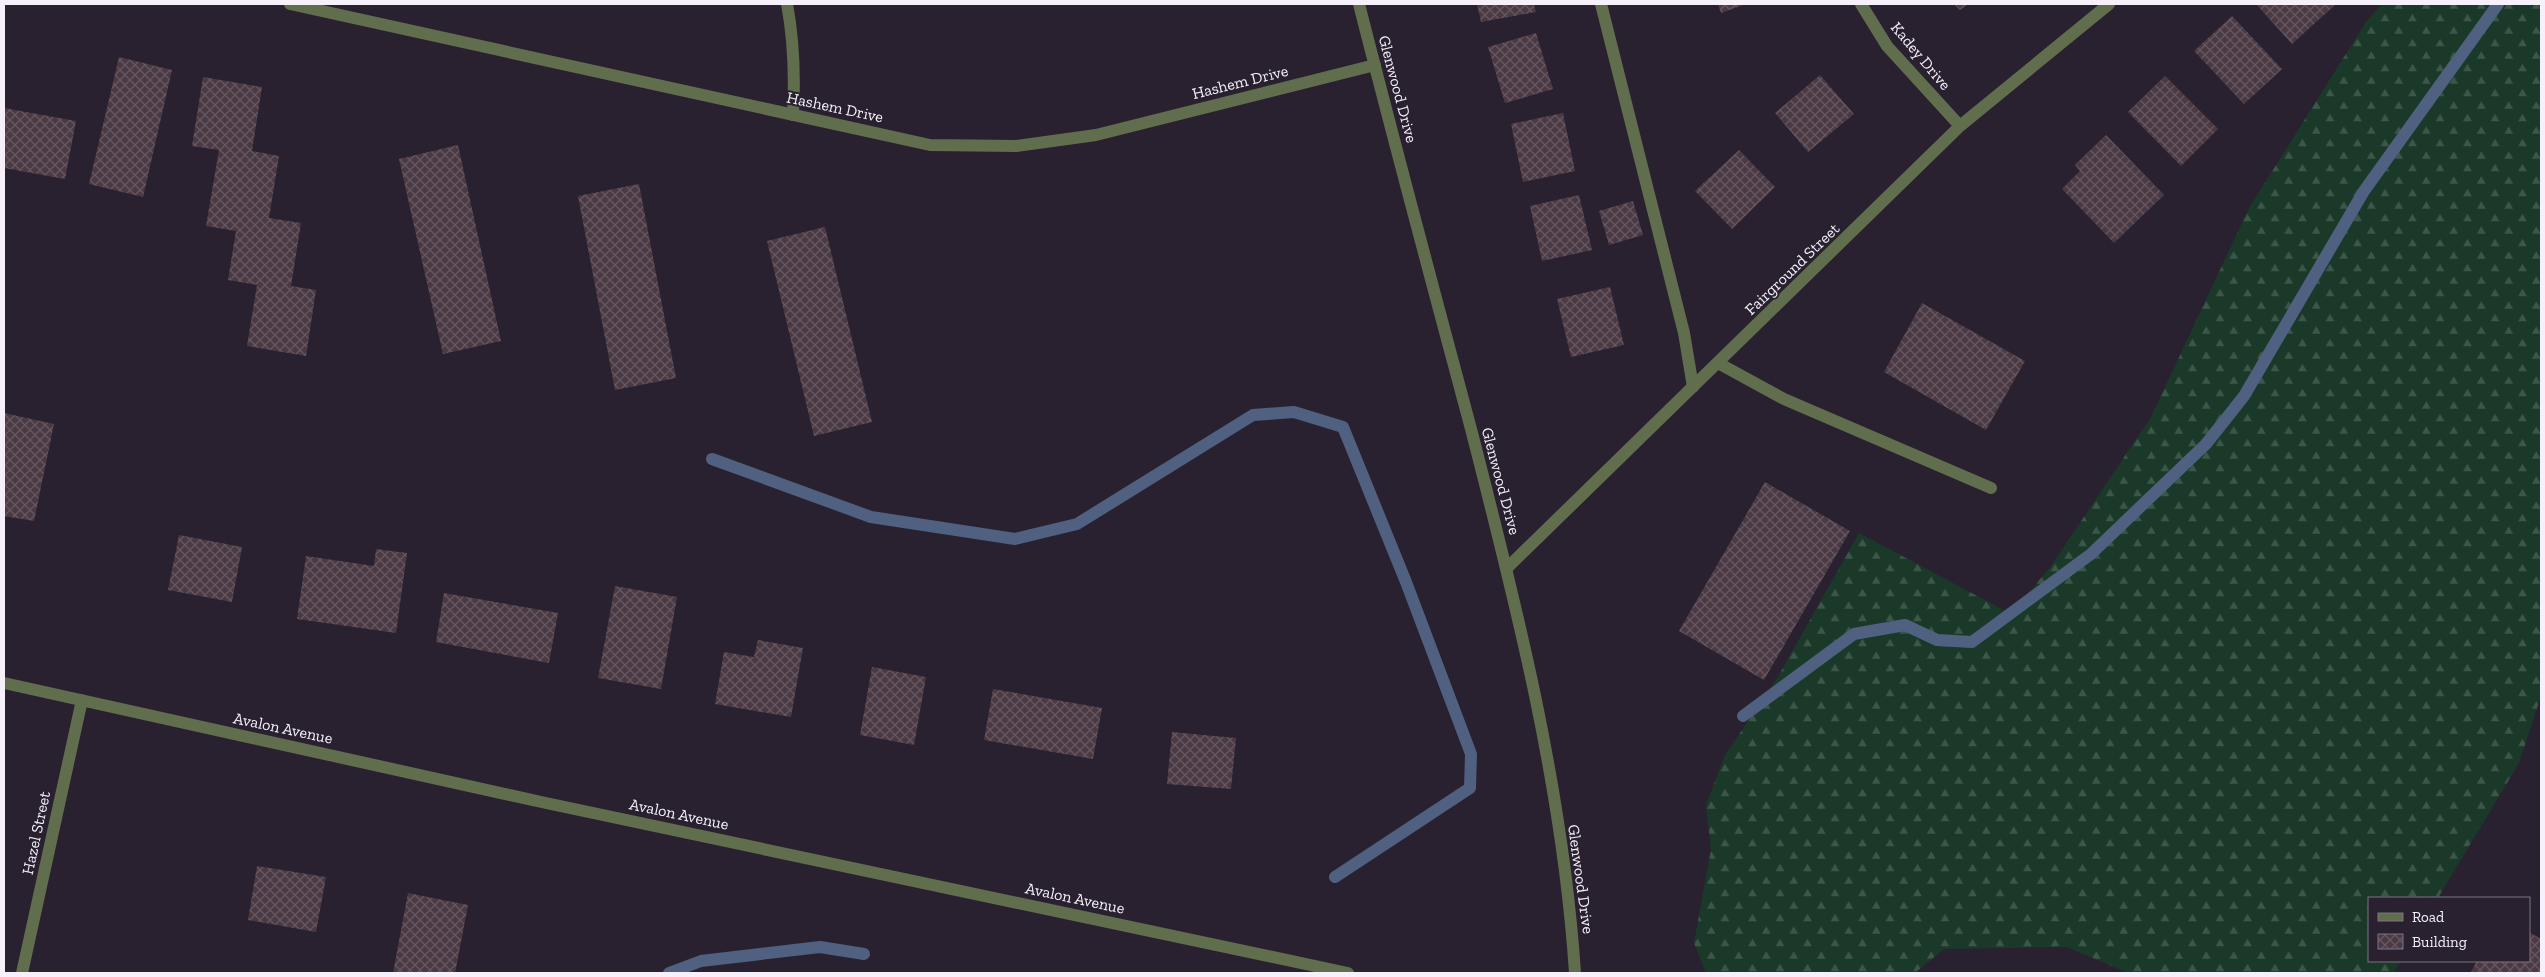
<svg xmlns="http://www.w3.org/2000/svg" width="2545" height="977" viewBox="0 0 2545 977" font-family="'Zilla Slab',serif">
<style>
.forest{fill:url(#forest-firs)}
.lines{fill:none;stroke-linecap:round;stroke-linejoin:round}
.stream{stroke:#4f6081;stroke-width:12}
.building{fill:url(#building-cross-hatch)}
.service{stroke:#606e4d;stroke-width:12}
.minor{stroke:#606e4d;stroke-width:12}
.tertiary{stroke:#606e4d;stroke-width:12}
.labels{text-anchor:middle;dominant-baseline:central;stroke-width:4;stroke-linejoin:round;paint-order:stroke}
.street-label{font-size:16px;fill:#f5f0fa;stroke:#29212f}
</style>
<defs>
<pattern id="forest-firs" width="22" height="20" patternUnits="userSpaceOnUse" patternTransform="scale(1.25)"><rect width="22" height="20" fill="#1a3929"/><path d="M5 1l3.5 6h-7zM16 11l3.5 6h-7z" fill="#3c5649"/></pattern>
<pattern id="building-cross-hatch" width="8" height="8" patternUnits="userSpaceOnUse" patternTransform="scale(1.25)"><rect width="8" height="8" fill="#4b3a44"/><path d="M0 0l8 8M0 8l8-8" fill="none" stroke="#665760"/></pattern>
</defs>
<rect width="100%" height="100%" fill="#29212f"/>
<path class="forest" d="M2382 4H2541V696L2519 763 2438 898H2369V961H2401L2393 973H2128L2067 947 1944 949 1915 973H1706L1694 943 1711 849 1706 805 1725 755 1776 680 1859 533 2011 614 2051 566 2151 417 2249 208 2366 22Z"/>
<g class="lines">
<path class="stream" d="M712 459 871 517 1015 539 1077 524 1253 415 1294 412 1343 427 1406 582 1471 754 1470 788 1335 877
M1743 716 1854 634 1905 625 1937 640 1972 642 2091 554 2206 444 2244 396 2364 191 2498 4
M669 973 701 961 820 947 864 954"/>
</g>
<path class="building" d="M1477 4H1534L1536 12 1481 22Z
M1718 4H1746L1721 13Z
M1954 4H1968L1960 10Z
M2256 4H2336L2292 44Z
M2232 16 2282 69 2244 104 2194 51Z
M1536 33 1553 89 1505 103 1488 47Z
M119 57 172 70 143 197 89 184Z
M1820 75 1854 114 1808 152 1775 113Z
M2165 76 2218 129 2181 166 2128 112Z
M203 77 262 87 252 151 279 156 269 218 301 223 291 286 316 290 306 356 247 346 257 285 228 280 236 231 206 226 219 150 192 146Z
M4 108 76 121 65 179 4 168Z
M1563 113 1575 171 1523 182 1511 124Z
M2106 135 2164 195 2114 243 2062 189 2080 171 2075 165Z
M458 145 501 341 443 354 399 159Z
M1739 150 1775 187 1732 229 1695 191Z
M639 184 676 378 615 390 578 196Z
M1579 195 1592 250 1542 261 1530 206Z
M1633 201 1643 235 1609 245 1599 211Z
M825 227 872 422 814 436 767 241Z
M1610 287 1624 345 1571 357 1557 299Z
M1922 303 2025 361 1986 430 1884 372Z
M4 413 54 424 34 521 4 516Z
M1765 482 1850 531 1764 680 1679 631Z
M179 535 242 547 232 602 168 590Z
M376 549 407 553 396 633 297 619 306 556 374 566Z
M615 586 677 597 661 689 598 678Z
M444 593 558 613 549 663 436 642Z
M758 640 803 648 791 717 715 704 724 652 754 657Z
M872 667 926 677 914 745 860 735Z
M993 689 1102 708 1093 759 984 740Z
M1172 732 1236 738 1231 789 1167 784Z
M257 866 326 877 316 932 248 920Z
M408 893 468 905 455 973H393Z
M2529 932 2541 939V973L2471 972 2477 961H2529Z"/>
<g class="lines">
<path class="service" d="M787 4C794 41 795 77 793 115
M1601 4 1684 333 1693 387
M1718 363 1784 399 1991 488"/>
<path class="minor" d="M290 4 930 145 1016 146 1096 135 1375 65
M1861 4 1887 46 1960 126
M1507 568 1960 126 2109 4
M4 683 546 803 1348 973
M22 973 82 700"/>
<path class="tertiary" d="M1359 4C1395 146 1433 287 1471 429 1517 608 1563 789 1575 973"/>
</g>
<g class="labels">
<g class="street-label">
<text transform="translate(1921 56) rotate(50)">Kadey Drive</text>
<text transform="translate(1240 82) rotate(-14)">Hashem Drive</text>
<text transform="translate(1398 89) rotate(75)">Glenwood Drive</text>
<text transform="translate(835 107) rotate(12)">Hashem Drive</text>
<text transform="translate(1792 269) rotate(-44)">Fairground Street</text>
<text transform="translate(1501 481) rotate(75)">Glenwood Drive</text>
<text transform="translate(283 728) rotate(12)">Avalon Avenue</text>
<text transform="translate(679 814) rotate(12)">Avalon Avenue</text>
<text transform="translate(36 833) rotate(-78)">Hazel Street</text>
<text transform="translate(1581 879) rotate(82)">Glenwood Drive</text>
<text transform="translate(1075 898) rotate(12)">Avalon Avenue</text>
</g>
</g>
<rect width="2545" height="977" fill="none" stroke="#f5f0fa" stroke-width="10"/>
<rect x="2368" y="897" width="162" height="65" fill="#29212f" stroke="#7b7480"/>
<rect x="2378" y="913" width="25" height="8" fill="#606e4d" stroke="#7b7480"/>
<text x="2412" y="922" font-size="15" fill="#f5f0fa">Road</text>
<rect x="2378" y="934" width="25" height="15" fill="url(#building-cross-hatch)" stroke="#7b7480"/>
<text x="2412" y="947" font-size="15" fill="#f5f0fa">Building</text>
</svg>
